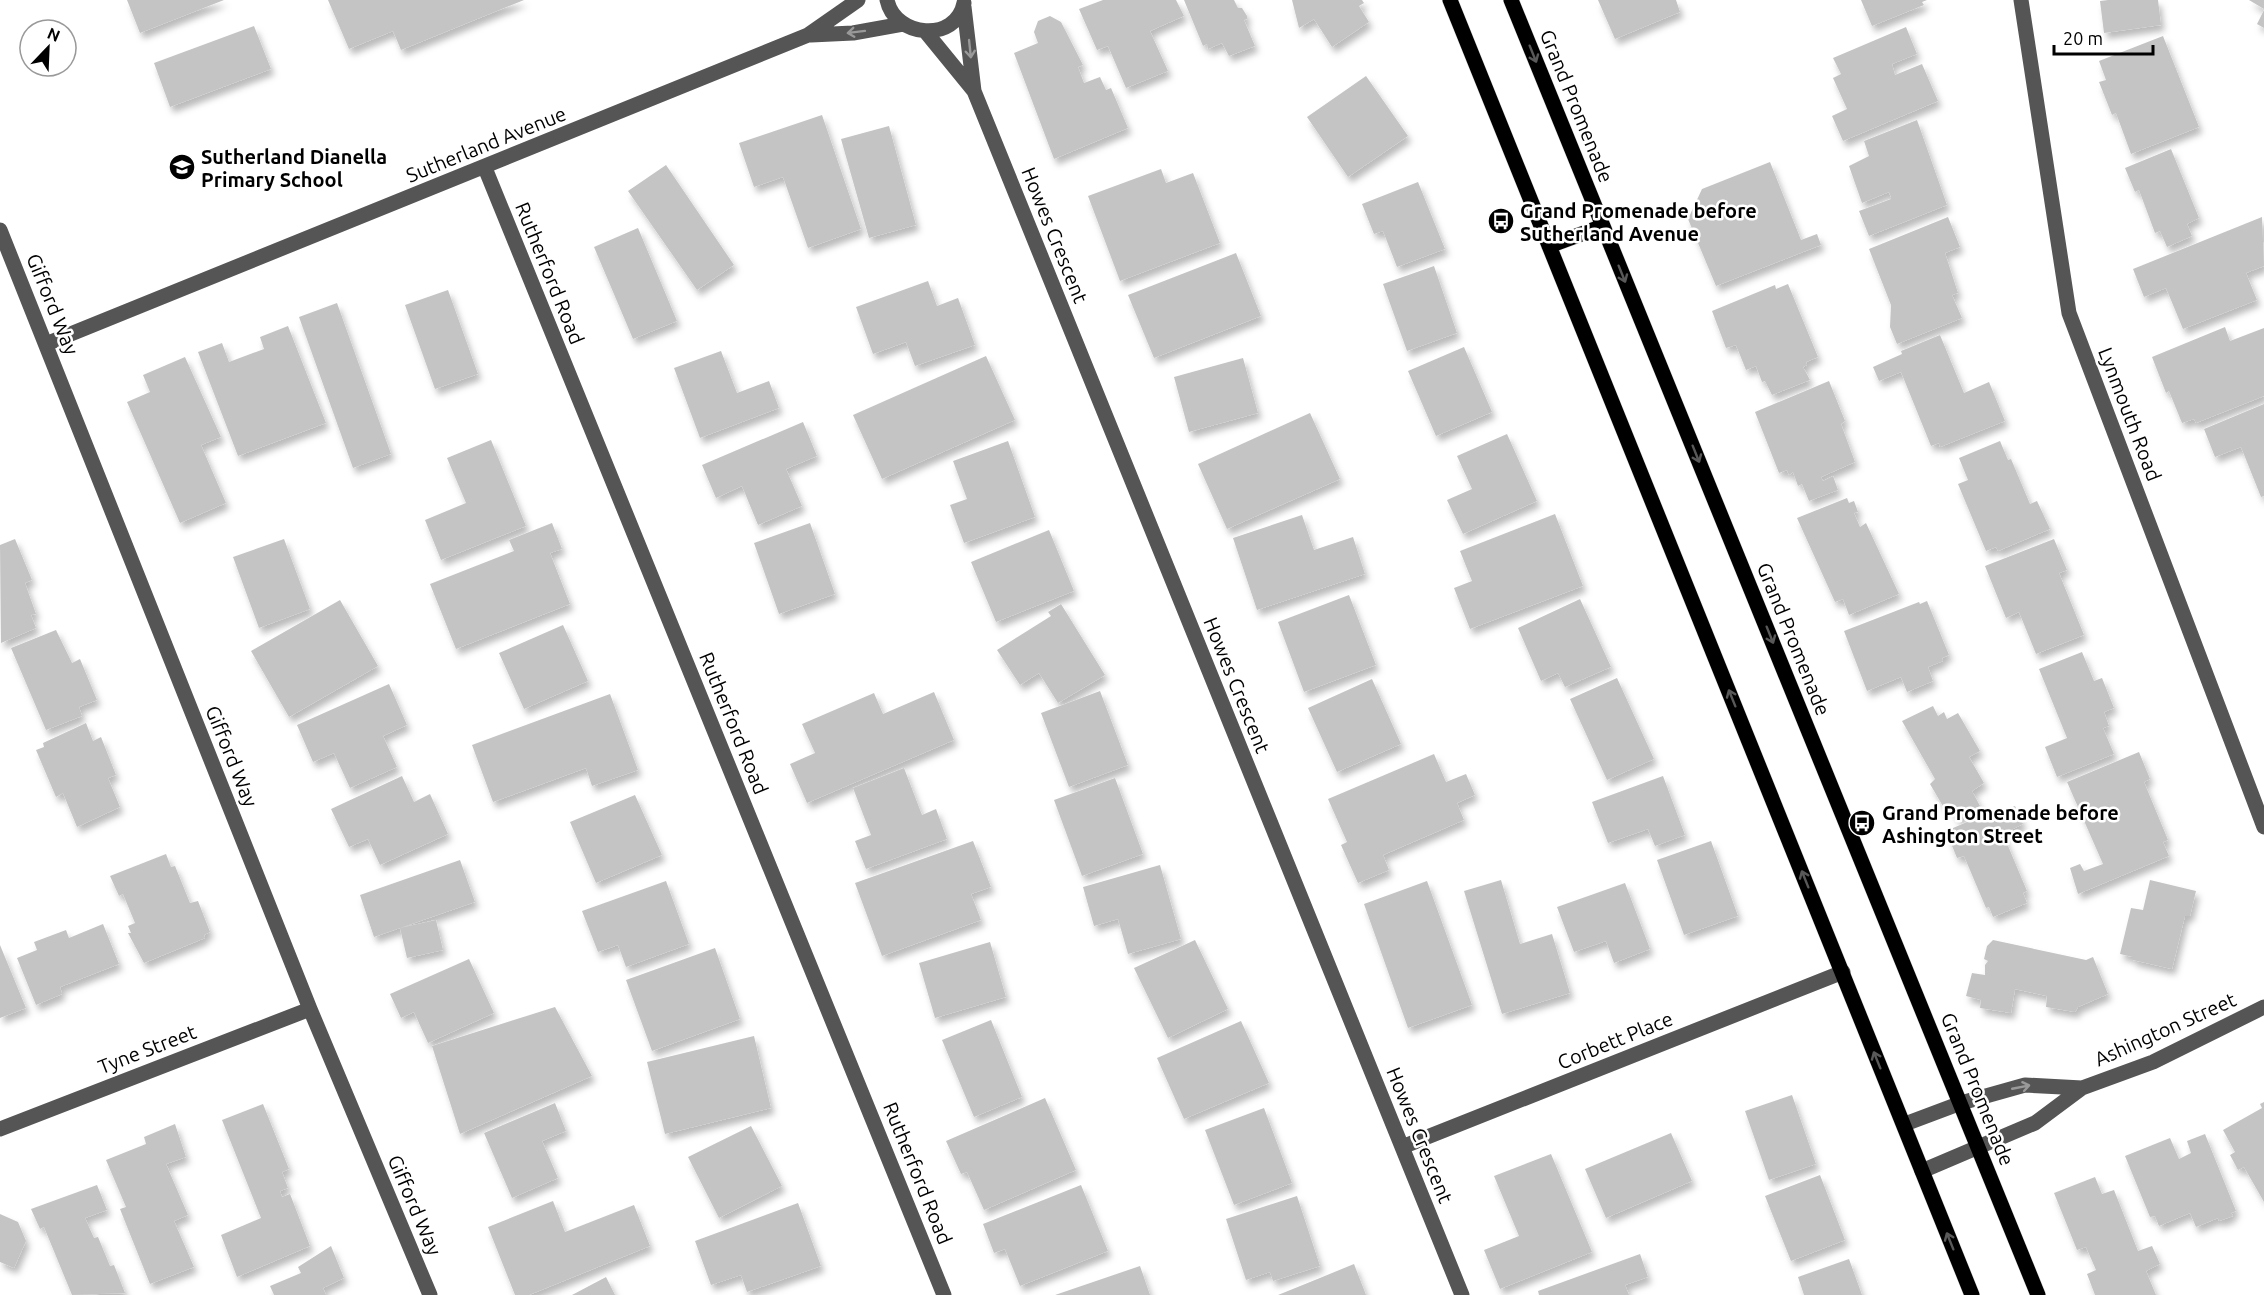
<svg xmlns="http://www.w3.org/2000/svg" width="2264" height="1295" viewBox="0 0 2264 1295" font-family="Ubuntu,sans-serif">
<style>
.building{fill:#c4c4c4;filter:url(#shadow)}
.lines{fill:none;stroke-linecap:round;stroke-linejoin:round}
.major-casing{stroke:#dbdbdb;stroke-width:16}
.minor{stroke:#555;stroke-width:15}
.major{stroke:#000;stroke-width:15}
.oneway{stroke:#999}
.oneway2{stroke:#595959}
.labels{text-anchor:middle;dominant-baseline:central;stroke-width:5;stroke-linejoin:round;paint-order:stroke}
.street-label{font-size:20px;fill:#000;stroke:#fff}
.poi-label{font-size:20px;font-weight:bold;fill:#000;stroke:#fff;text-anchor:start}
</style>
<defs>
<filter id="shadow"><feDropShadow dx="3.5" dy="6" stdDeviation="3" flood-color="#0004"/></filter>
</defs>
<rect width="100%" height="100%" fill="#fff"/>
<path class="building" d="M127 0H224L140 33Z
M328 0H524L401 50 393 31 349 49Z
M1103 0H1176L1184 16 1150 31 1168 71 1126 88 1108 46 1097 50 1079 9Z
M1184 0H1234L1238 8H1242L1247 16V19L1244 20 1255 46 1229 56 1222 43 1208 49 1207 44 1203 46Z
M1292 0H1362L1364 3 1359 6 1369 22 1332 47 1314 19 1299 28Z
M1598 0H1676L1680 12 1615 39Z
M1861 0H1927L1922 2 1924 5 1872 26Z
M2108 0H2158L2161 25 2104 33 2100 1Z
M2249 0H2264V9Z
M2264 10V28L2257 24Z
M1050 16 1061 22 1083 65 1078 67 1084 83 1100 77 1106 90 1111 88 1128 128 1054 159 1014 53 1038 43 1034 32 1038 21Z
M254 26 271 69 170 107 154 63Z
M1906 27 1917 54 1892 64 1895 75 1922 64 1938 101 1843 141 1832 116 1847 109 1833 78 1841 74 1833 58Z
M2163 36 2199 127 2131 154 2116 113 2112 115 2099 82 2106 80 2099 61Z
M1366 76 1408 136 1348 177 1307 117Z
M822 115 861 229 808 248 783 177 754 187 739 143Z
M1917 120 1947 205 1869 236 1859 211 1891 199V197L1889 192 1862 203 1849 166 1869 156 1864 141Z
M889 126 916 225 869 238 841 139Z
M2171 149 2199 218 2187 224 2192 236 2167 247 2160 231 2155 233 2139 190 2135 192 2125 168Z
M1770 162 1801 240 1817 234 1821 245 1716 286 1688 219 1702 189Z
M666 165 734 265 697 290 628 191Z
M1161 169 1166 183 1193 173 1220 243 1120 281 1088 196Z
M1418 182 1445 249 1397 267 1383 231 1374 234 1362 204Z
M1948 217 1960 247 1945 253 1958 293 1952 295 1962 318 1897 344 1890 327 1891 305 1869 249Z
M2262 217 2264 266 2246 273 2257 300 2183 329 2166 288 2144 297 2133 269Z
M638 228 677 321 633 339 594 247Z
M1236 253 1261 316 1154 358 1128 295Z
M1434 266 1457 333 1407 351 1383 284Z
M928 281 937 306 958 298 975 345 915 366 906 342 873 354 856 307Z
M1788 284 1818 357 1806 362 1807 365 1803 367 1810 380 1772 395 1765 381 1762 382 1756 366 1746 370 1736 345 1726 348 1712 311 1775 285 1776 289Z
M448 290 478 374 435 389 405 305Z
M337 303 391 454 353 468 299 317Z
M288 326 326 423 238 456 198 352 222 343 229 362 264 349 260 337Z
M2225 327 2230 341 2264 328V396L2196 423 2194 419 2182 423 2169 391 2166 393 2152 357Z
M1940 335 1964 393 1989 382 2005 421 1940 447 1939 443 1931 446 1901 372 1879 381 1873 367 1902 354 1901 351Z
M1464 347 1492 412 1436 436 1408 371Z
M721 351 737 393 769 381 779 408 700 438 674 368Z
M986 356 1015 420 882 479 853 415Z
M185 357 221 437 201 445 226 503 180 523 127 402 150 392 143 375Z
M1243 358 1258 413 1189 432 1174 377Z
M1829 381 1845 421 1841 424 1855 462 1821 477 1823 481 1833 476 1838 490 1809 501 1802 484 1798 486 1793 472 1789 475 1787 470 1779 473 1755 412Z
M2264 404V496L2261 497 2241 447 2215 457 2204 429Z
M1310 413 1340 479 1227 529 1198 464Z
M803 422 817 456 786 469 802 506 758 525 742 486 716 498 702 465Z
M1507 434 1537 501 1463 534 1447 500 1472 489 1457 456Z
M491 440 526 526 441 560 425 520 466 503 447 458Z
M1008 441 1035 517 964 543 950 505 967 499 953 461Z
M2000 441 2008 460 2011 459 2030 504 2037 501 2050 529 1998 551 1996 547 1986 551 1958 484 1968 480 1959 458Z
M1847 498 1849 503 1854 501 1858 512 1854 513 1860 527 1866 523 1899 594 1849 615 1843 599 1835 602 1797 518Z
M1555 514 1583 586 1470 629 1454 588 1472 581 1460 551Z
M1302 515 1314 550 1353 537 1365 574 1257 610 1233 538Z
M552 523 562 549 550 553 570 604 456 649 430 584 514 551 509 540Z
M810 523 835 594 779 614 754 543Z
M1049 530 1074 591 996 622 971 562Z
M15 539 32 580 25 583 36 614 31 615 36 628 1 643 0 545Z
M284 539 310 609 259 628 233 557Z
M2054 539 2067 570 2059 573 2084 635 2036 654 2019 612 2006 618 1985 566Z
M1349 595 1376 665 1304 692 1278 622Z
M1580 599 1611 667 1565 687 1558 673 1541 681 1518 628Z
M340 600 378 666 289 717 251 651Z
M1927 601 1949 655 1942 658 1943 661 1928 667 1933 681 1907 692 1901 677 1867 691 1844 631 1919 602 1920 604Z
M1061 604 1105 675 1058 703 1039 673 1020 685 997 650 1051 616 1048 612Z
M563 625 588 681 524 709 499 653Z
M56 630 72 663 80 659 97 700 79 707 82 716 46 730 11 648Z
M2082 652 2094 681 2102 678 2114 708 2104 712 2109 726 2103 728 2114 754 2057 777 2045 747 2067 738 2039 669Z
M1617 678 1654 759 1607 780 1570 699Z
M1372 679 1401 744 1337 772 1308 708Z
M389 684 407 725 383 736 397 767 350 788 334 753 313 762 297 725Z
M1100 691 1128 765 1069 787 1041 713Z
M934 692 954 740 807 803 790 764 815 753 802 724 874 693 883 714Z
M610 694 638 770 592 786 586 768 493 802 472 745Z
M1933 706 1938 716 1944 712 1947 719 1958 713 1980 751 1969 757 1984 783 1972 791 1980 806 1957 820 1949 805 1944 808 1930 784 1935 779 1902 721Z
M86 723 93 741 101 737 116 775 108 778 120 807 77 827 63 793 56 797 36 750 44 747 43 743Z
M2139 752 2150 779 2144 782 2168 840 2163 842 2169 856 2078 894 2070 868 2080 864 2084 871 2103 864 2067 782Z
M1434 754 1446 782 1466 774 1475 795 1457 803 1464 820 1383 855 1389 870 1358 883 1341 845 1347 842 1328 799Z
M904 768 922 815 936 809 947 839 866 869 855 841 871 835 853 788Z
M402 776 414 802 430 794 448 834 380 865 368 839 349 847 331 809Z
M1663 776 1685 835 1655 846 1648 829 1608 843 1592 802Z
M1115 778 1143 854 1082 876 1054 800Z
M635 795 662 855 596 883 570 822Z
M2015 806 2023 824 2003 834 2027 891 2023 893 2027 903 1993 917 1989 907 1986 908 1964 856 1957 858 1946 831 1995 810 1996 814Z
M973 841 991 887 971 894 981 920 882 956 855 883Z
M1711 841 1738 916 1684 935 1657 860Z
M166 854 171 867 175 866 190 903 198 901 210 932 204 935 205 938 144 963 128 933H131L128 926 135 923 123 894 119 896 110 876Z
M460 860 475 902 374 937 360 895Z
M1160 865 1181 939 1128 954 1118 919 1094 926 1083 887Z
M1501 880 1520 944 1552 934 1570 993 1502 1014 1464 891Z
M2150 880 2196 891 2190 916H2185L2172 969 2133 960V957L2120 954 2131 908 2143 910Z
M666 881 689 944 626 967 618 945 598 952 582 911Z
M1427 881 1472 1005 1408 1028 1364 904Z
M1625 883 1650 949 1614 963 1606 941 1574 952 1557 907Z
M436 920 443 950 407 958 400 928Z
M103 924 119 964 60 987 62 994 36 1005 17 958 37 950 34 942 66 930 69 938Z
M1195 940 1228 1009 1168 1038 1134 968Z
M1993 940 2086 960 2093 957 2108 994 2078 1007 2075 1012 2046 1007 2047 996 2015 989 2011 1013 1980 1008 1981 1000 1966 996 1972 973 1985 975V965L1988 961 1984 959 1987 946Z
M990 942 1006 997 935 1018 919 963Z
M0 945 26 1008 0 1018Z
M715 948 740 1019 652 1051 626 980Z
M469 959 494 1013 428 1043 414 1012 401 1018 390 994Z
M555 1007 592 1076 460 1134 432 1046Z
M991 1020 1022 1097 974 1117 942 1040Z
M1241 1021 1269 1083 1184 1119 1157 1058Z
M754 1036 771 1108 665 1134 647 1062Z
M1792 1095 1816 1164 1769 1180 1745 1111Z
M1045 1098 1076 1170 984 1210 967 1172 961 1174 946 1141Z
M2264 1102V1202L2244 1167 2238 1170 2230 1155 2235 1152 2223 1130 2262 1108 2260 1104Z
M555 1103 566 1131 542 1141 558 1178 512 1198 484 1133Z
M263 1104 289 1169 282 1172 288 1188 280 1191 282 1197 290 1194 310 1246 237 1277 221 1235 261 1218 222 1120Z
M1264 1108 1292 1183 1234 1205 1205 1130Z
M175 1124 186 1157 166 1164 188 1215 174 1221 194 1267 150 1284 120 1209 126 1207 106 1160 146 1144 144 1137Z
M751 1126 782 1186 719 1218 688 1157Z
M1671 1133 1692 1181 1606 1218 1585 1169Z
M2205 1134 2236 1211 2231 1213 2233 1216 2219 1221 2218 1218 2196 1227 2190 1213 2159 1226 2155 1216 2150 1217 2125 1156 2170 1138 2179 1159 2191 1153 2187 1141Z
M1551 1154 1592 1252 1500 1289 1484 1250 1519 1236 1494 1176Z
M1820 1175 1845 1240 1791 1261 1765 1196Z
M2095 1177 2102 1194 2114 1190 2138 1251 2152 1246 2160 1264 2146 1271 2156 1295H2095L2087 1274 2096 1270 2086 1247 2077 1250 2054 1193Z
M97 1185 107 1210 85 1218 94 1238 98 1237 110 1266 114 1265 125 1293 72 1295 44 1227 40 1229 31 1209Z
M1081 1185 1108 1251 1020 1286 1005 1249 994 1253 983 1224Z
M1297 1196 1320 1266 1273 1281 1270 1272 1246 1280 1226 1219Z
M553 1201 565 1232 634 1205 650 1246 529 1295H515L488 1227Z
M798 1203 821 1266 747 1292 741 1275 711 1285 695 1241Z
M0 1214 18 1222 26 1241 14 1268 0 1262Z
M331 1246 344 1278 323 1288 326 1295H274L270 1286 301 1273 298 1267Z
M1640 1254 1648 1277 1625 1285 1629 1295H1539L1538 1291Z
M1849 1259 1862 1295H1804L1798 1277Z
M1354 1264 1366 1295H1278L1315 1280Z
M1140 1266 1150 1295H1055Z
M606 1277 615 1295H572Z"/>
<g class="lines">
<defs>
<path id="major" d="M1450 0 1972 1295
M1511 0 2038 1295
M1549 246 1603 226"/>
</defs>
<use href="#major" class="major-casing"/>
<path class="minor" d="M887 0C895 38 956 43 964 3
M2021 0 2069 313 2264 827
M964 7 974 91 1462 1295
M925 31 974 91
M811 35 853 33 903 24
M485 168 944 1295
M0 230 310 1009 430 1295
M46 344 808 35 858 0
M1905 1124 1961 1103 2025 1085 2082 1088
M0 1129 310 1009
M1402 1147 1843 972
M1922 1171 2035 1123 2082 1088 2153 1062 2264 1007"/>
<use href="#major" class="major"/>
</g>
<defs><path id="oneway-shaft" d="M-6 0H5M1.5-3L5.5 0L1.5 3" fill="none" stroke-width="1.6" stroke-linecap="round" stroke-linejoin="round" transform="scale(1.5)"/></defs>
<g class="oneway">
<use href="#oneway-shaft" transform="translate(856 32) rotate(173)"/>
<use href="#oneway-shaft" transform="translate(970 49) rotate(84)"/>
<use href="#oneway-shaft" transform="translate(2021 1087) rotate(-11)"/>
</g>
<g class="oneway2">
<use href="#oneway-shaft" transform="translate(1533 54) rotate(68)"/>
<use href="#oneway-shaft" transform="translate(1622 274) rotate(68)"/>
<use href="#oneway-shaft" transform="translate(1696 454) rotate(68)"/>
<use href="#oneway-shaft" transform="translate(1770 635) rotate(68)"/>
<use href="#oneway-shaft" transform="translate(1732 698) rotate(-112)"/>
<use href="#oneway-shaft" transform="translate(1805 879) rotate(-112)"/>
<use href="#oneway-shaft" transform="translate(1877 1060) rotate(-112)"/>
<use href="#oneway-shaft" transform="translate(1950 1241) rotate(-112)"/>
</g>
<defs>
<symbol id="school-disc" viewBox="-11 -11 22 22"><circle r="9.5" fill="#000" stroke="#fff"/><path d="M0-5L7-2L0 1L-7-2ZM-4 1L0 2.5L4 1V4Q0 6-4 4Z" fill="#fff"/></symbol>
<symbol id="bus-disc" viewBox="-11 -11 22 22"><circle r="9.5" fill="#000" stroke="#fff"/><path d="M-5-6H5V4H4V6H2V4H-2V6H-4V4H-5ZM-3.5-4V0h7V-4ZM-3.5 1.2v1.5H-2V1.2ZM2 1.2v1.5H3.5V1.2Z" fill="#fff"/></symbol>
</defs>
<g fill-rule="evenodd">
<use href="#school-disc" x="167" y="152" width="30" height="30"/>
<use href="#bus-disc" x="1486" y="206" width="30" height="30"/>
<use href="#bus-disc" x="1847" y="808" width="30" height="30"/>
</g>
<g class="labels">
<g class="street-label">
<text transform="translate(1577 106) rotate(68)">Grand Promenade</text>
<text transform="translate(486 144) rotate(-22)">Sutherland Avenue</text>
<text transform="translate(1055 235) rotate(68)">Howes Crescent</text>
<text transform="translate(550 273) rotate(68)">Rutherford Road</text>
<text transform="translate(53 304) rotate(68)">Gifford Way</text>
<text transform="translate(2130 414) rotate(69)">Lynmouth Road</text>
<text transform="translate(1794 639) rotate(68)">Grand Promenade</text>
<text transform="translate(1237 685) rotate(68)">Howes Crescent</text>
<text transform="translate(734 723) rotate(68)">Rutherford Road</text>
<text transform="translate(232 756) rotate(68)">Gifford Way</text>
<text transform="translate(2165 1029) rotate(-24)">Ashington Street</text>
<text transform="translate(1615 1040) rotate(-22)">Corbett Place</text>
<text transform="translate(147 1049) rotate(-21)">Tyne Street</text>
<text transform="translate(1978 1089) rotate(68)">Grand Promenade</text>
<text transform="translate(1420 1135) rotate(68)">Howes Crescent</text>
<text transform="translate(918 1173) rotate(68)">Rutherford Road</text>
<text transform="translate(415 1205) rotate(67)">Gifford Way</text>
</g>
<g class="poi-label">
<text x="201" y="156">Sutherland Dianella<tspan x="201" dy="23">Primary School</tspan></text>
<text x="1520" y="210">Grand Promenade before<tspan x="1520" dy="23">Sutherland Avenue</tspan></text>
<text x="1882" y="812">Grand Promenade before<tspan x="1882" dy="23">Ashington Street</tspan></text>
</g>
</g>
<g transform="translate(48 48) rotate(23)"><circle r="28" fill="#ffffff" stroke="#999999" stroke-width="1.5"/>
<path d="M0-4.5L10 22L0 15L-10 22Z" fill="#000000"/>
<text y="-9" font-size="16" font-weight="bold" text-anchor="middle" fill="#000000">N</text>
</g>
<path d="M2054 45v9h99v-9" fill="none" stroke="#000000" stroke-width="3"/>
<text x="2063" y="45" font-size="18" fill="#000000" stroke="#ffffff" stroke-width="4.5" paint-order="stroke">20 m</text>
</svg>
